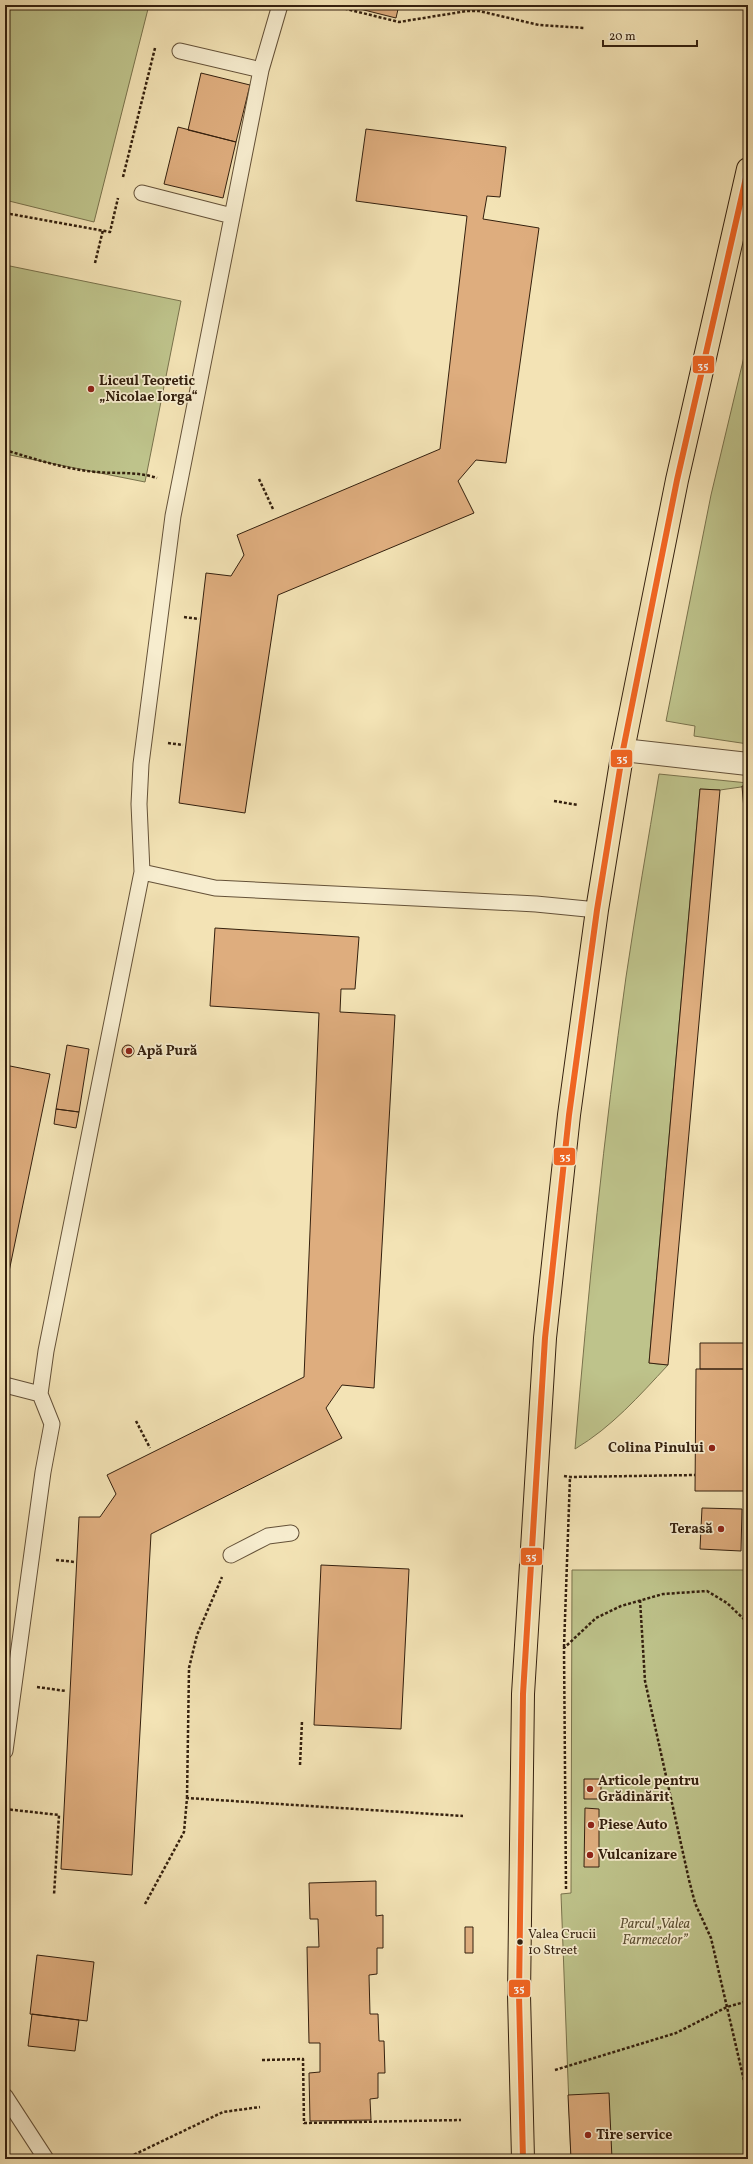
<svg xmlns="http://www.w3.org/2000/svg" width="753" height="2164" viewBox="0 0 753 2164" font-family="Vollkorn,serif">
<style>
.green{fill:#bec38b;stroke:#79724c}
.building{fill:#dead7e;stroke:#34200e}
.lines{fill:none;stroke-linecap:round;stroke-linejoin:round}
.lane-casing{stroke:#645138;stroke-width:17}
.street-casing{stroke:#645138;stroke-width:24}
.primary-casing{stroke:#34200e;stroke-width:24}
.path{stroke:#34200e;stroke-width:2.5;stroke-dasharray:3 2;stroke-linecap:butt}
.lane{stroke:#f7edcf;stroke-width:15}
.street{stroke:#f7edcf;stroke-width:22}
.primary{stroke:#f3e3b5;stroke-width:22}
.bus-1-casing{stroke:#f7edcf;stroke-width:9}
.bus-1{stroke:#f26522;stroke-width:6}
.poi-dot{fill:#8f2418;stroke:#f7edcf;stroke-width:1.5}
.bus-dot{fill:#34200e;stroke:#f7edcf;stroke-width:1.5}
.labels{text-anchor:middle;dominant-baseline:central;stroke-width:3.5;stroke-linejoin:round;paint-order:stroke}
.bus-label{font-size:13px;fill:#34200e;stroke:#f7edcf;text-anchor:start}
.poi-label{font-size:14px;font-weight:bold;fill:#34200e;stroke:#f7edcf;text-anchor:start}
.park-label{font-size:14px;font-style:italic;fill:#5d5134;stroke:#f7edcf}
.line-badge{stroke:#f7edcf;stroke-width:1.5}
.badge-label{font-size:11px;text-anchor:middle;font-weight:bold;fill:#fff}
</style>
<rect width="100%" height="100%" fill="#f3e3b5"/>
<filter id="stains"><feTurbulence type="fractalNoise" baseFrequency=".005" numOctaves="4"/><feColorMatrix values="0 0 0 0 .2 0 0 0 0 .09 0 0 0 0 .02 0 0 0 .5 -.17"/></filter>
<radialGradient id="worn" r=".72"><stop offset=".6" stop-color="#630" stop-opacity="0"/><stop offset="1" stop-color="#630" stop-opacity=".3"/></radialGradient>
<path class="green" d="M5 5H149L94 222 5 200Z
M5 265 181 301 145 482 5 454Z
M748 340V744L694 736 695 726 666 721 711 495Z
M659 774 748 783V786L720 790 700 789 649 1363 668 1365C639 1396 612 1427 575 1449 588 1291 604 1133 626 977 636 909 648 841 659 774Z
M572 1570H748V2159H571L561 1894 571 1893Z"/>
<path class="building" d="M344 5H399L396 18Z
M201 73 250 85 236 142 188 130Z
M178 127 236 142 223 198 164 184Z
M366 129 506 147 500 197 487 196 483 219 539 228 506 463 476 460 458 481 474 513 278 595 245 813 179 803 206 573 231 576 244 555 237 535 440 449 467 216 356 201Z
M742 786H748V857Z
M700 789 720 790 668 1365 649 1363Z
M215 928 359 937 355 989H341L340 1012 395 1015 374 1388 342 1385 326 1408 342 1438 151 1534 132 1875 61 1869 79 1517H100L116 1494 107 1475 304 1377 319 1013 210 1006Z
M122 1051a6 6 0 1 1 12 0a6 6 0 1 1-12 0Z
M67 1045 89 1049 79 1112 56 1109Z
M5 1065 50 1074 5 1291Z
M56 1109 79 1112 76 1128 54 1124Z
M700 1343H748V1369H700Z
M696 1369H748V1491H695Z
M702 1508 742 1509 741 1551 700 1549Z
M321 1565 409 1569 401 1729 314 1725Z
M584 1779H601V1799H584Z
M585 1808 599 1809V1867H584Z
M376 1881V1916L383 1915V1948H377V1974L369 1975 370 2014H378L379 2041H384L385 2073H378V2098L370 2099 371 2120 310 2121 309 2073 320 2072V2043H309L307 1947H319L318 1919H310L309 1883Z
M465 1927H473V1953H465Z
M37 1955 94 1962 87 2021 30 2014Z
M32 2014 79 2020 75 2051 28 2046Z
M609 2093 612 2159H571L568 2095Z"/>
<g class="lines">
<defs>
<path id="lane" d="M180 51 261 70
M142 193 232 216
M142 872 215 888 536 904 597 910
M5 1385 40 1394
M231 1555 268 1536 291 1533
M5 1751 43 1472 52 1424 40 1394 46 1351 142 872 139 804 141 764 173 516 261 70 280 5
M5 2096 46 2159"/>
<path id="street" d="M623 750 748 764"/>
<path id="primary" d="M523 2159 519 1995 523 1694 545 1338 569 1115 597 910 623 750 677 480 748 169"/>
</defs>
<use href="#lane" class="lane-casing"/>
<use href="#street" class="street-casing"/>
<use href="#primary" class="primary-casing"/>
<path class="path" d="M330 5 399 22 467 11H479L539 25 585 28
M123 177 155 48
M5 213 110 232 118 198
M95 263 103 230
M5 450C35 459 64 469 96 472 116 474 137 471 157 478
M259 479 273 509
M184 617 199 619
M168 743 183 745
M554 801 578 805
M136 1421 150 1448
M564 1476 570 1477 695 1475
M56 1560 75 1562
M640 1600 645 1681 689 1880 695 1903 711 1938 748 2098
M564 1647 570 1477
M37 1687 66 1691
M300 1765 302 1721
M187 1798 189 1668 197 1635 222 1577
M5 1809 59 1815 54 1895
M566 1889 564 1648 596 1618 621 1606 663 1594 707 1591 727 1603 748 1623
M145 1904 184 1832 187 1798 463 1816
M262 2060 303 2059 304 2123 461 2120
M555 2070 676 2033 727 2007 748 2001
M125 2159 223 2112 260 2107"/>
<use href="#lane" class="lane"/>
<use href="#street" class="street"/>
<use href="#primary" class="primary"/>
<defs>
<path id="bus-1" d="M523 2159 519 1995 523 1694 545 1338 569 1115 597 910 623 750 677 480 748 169"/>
</defs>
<use href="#bus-1" class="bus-1-casing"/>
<use href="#bus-1" class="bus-1"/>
</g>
<g class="poi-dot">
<circle cx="91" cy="389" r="4"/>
<circle cx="129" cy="1051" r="4"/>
<circle cx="712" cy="1448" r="4"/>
<circle cx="721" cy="1529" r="4"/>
<circle cx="590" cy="1789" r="4"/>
<circle cx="591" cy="1825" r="4"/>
<circle cx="590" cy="1855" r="4"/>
<circle cx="588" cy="2135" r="4"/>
</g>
<circle class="bus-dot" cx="520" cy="1942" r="3.5"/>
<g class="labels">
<g class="bus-label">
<text x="528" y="1935">Valea Crucii<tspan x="528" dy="16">10 Street</tspan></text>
</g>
<g class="poi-label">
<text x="99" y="381">Liceul Teoretic<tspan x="99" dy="16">„Nicolae Iorga“</tspan></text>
<text x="137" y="1051">Apă Pură</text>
<text x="704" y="1448" text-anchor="end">Colina Pinului</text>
<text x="713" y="1529" text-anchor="end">Terasă</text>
<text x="598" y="1781">Articole pentru<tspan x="598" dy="16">Grădinărit</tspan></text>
<text x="599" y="1825">Piese Auto</text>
<text x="598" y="1855">Vulcanizare</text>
<text x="596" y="2135">Tire service</text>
</g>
<g class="park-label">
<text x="655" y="1924">Parcul „Valea<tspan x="655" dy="16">Farmecelor”</tspan></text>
</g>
</g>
<g class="line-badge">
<rect x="692" y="355" width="23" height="19" rx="4" fill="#f26522"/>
<rect x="610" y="749" width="23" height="19" rx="4" fill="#f26522"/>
<rect x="553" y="1147" width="23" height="19" rx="4" fill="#f26522"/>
<rect x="520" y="1547" width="23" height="19" rx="4" fill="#f26522"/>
<rect x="508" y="1979" width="23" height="19" rx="4" fill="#f26522"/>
</g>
<g class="badge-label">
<text x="703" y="369">35</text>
<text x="622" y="762">35</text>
<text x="565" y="1160">35</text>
<text x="531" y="1560">35</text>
<text x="519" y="1992">35</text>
</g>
<rect width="753" height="2164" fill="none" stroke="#f3e3b5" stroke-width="20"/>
<rect x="6" y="6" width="741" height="2152" fill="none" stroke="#34200e" stroke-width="2"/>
<rect x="10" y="10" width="733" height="2144" fill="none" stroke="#34200e"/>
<path d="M603 40v6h94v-6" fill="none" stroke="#34200e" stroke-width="2"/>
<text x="609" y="40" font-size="12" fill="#34200e" stroke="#f7edcf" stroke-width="3" paint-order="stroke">20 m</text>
<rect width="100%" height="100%" filter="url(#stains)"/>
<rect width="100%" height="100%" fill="url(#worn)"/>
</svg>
